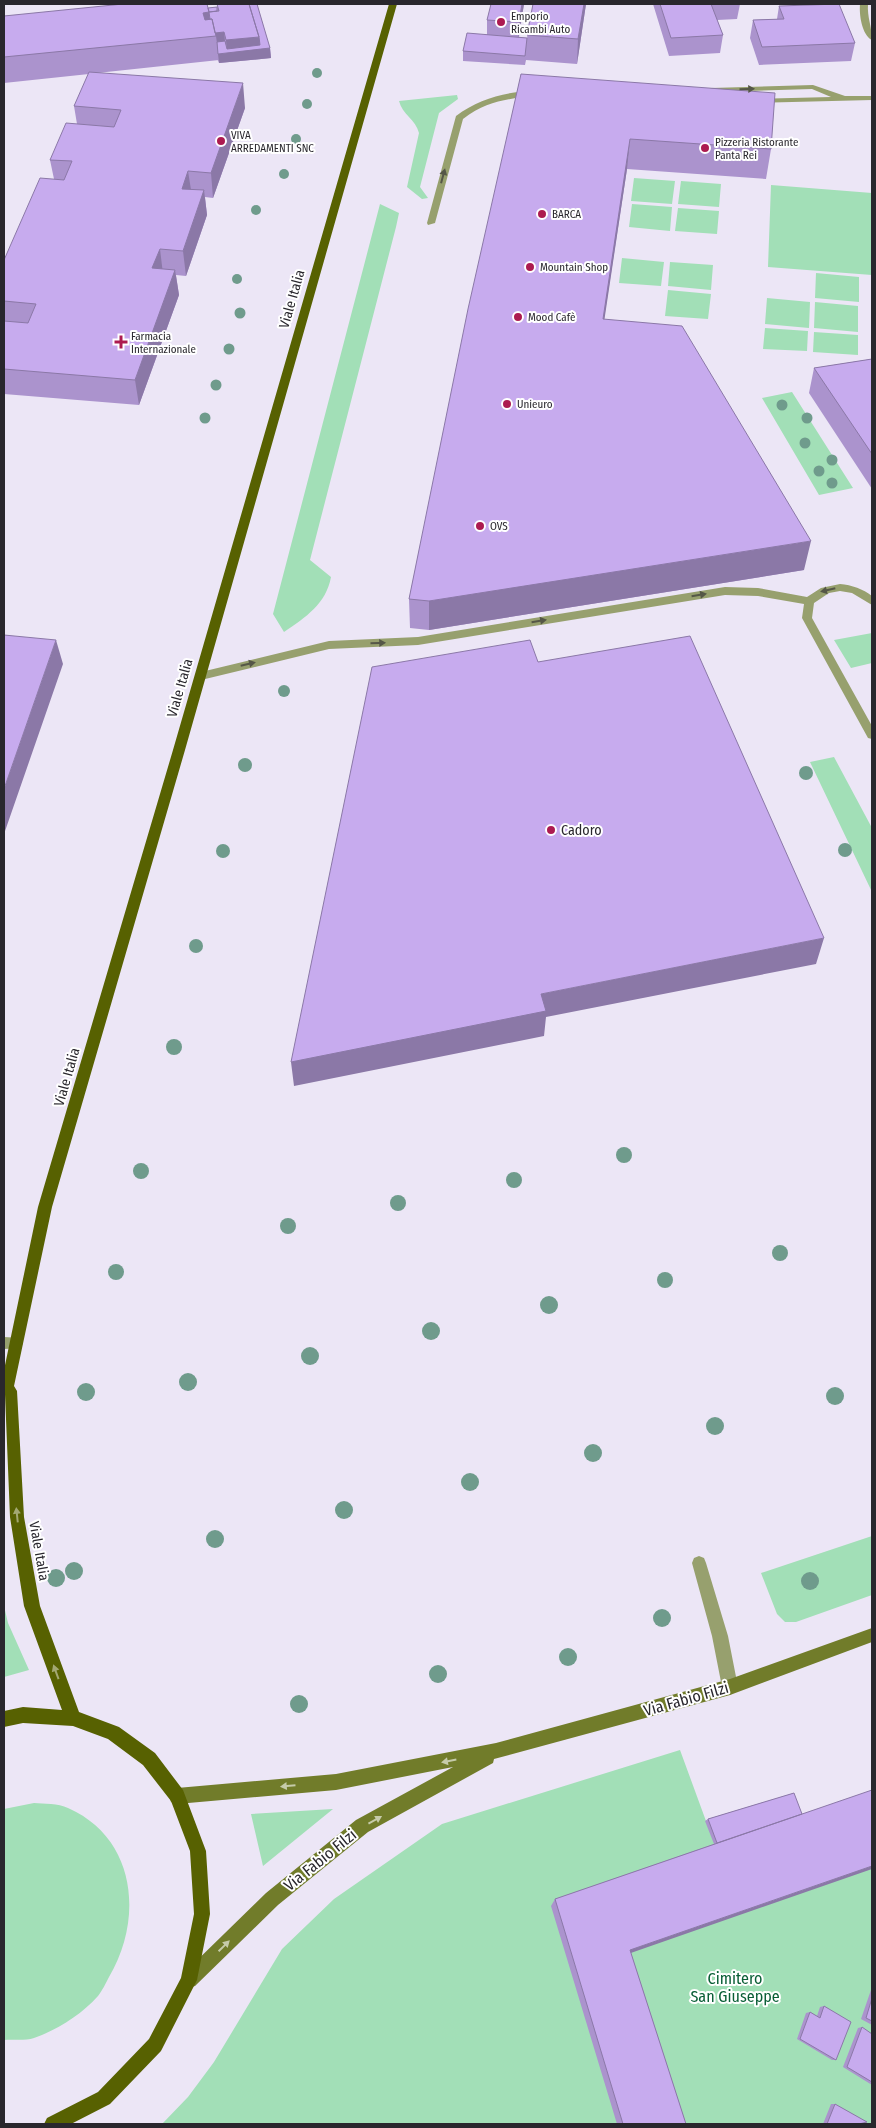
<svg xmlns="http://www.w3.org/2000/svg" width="876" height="2128" viewBox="0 0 876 2128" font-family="'Fira Sans Condensed',sans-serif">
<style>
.green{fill:#a2dfb7}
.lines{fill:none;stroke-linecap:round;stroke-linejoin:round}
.lane{fill:#97a06e;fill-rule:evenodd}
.street{fill:#97a06e;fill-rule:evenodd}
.secondary{fill:#717c2a;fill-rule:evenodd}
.primary{fill:#576101;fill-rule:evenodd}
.tree{fill:#6f9b8c}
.wall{fill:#ab93cd}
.shaded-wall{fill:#8b78a7}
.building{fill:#c7abee;stroke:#8b78a7}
.oneway{fill:#555747}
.oneway2{fill:#a3a873}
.oneway3{fill:#c6cbaa}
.poi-dot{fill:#ac1b50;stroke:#fff;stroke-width:2}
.labels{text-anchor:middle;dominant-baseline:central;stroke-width:4;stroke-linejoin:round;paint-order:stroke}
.far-poi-label{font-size:11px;fill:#29272d;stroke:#fff;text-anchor:start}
.street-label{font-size:14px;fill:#29272d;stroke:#fff}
.poi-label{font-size:14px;fill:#29272d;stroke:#fff;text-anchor:start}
.near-street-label{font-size:16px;fill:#29272d;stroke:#fff}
.near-park-label{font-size:16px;fill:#085e35;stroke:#fff}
</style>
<rect width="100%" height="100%" fill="#ece6f6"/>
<path class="green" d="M457 95 458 99 439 113 420 187 428 198 422 199 407 187 419 133C416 120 402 114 399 101Z
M634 178 675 181 672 204 631 201Z
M681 181 721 184 719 207 678 204Z
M771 185 872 193V275L768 267Z
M380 204 399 213 396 227 310 560 331 577C326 604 306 617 284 632L273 614Z
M632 204 672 207 670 231 629 227Z
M678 208 719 211 717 234 675 231Z
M622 258 664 262 661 286 619 283Z
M670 262 713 265 711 290 668 286Z
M816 273 859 277V302L815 298Z
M668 290 711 294 708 319 665 316Z
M767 298 810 302 809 328 765 324Z
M815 302 858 306V332L814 328Z
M765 328 808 331 807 351 763 349Z
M814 332 858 335V355L813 352Z
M792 392 853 488 819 495 762 398Z
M872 633V663L851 668 834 640Z
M834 757 872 828V892L810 762Z
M872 1536V1595L796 1622H785L777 1614 761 1573Z
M4 1606 8 1623 29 1670 4 1677Z
M680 1750 706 1821 800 1819 872 1794V2124H162L188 2097 214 2062 282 1949 334 1899 442 1824Z
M34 1803C44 1804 58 1803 68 1808 136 1838 144 1918 109 1977 106 1983 102 1991 98 1996 81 2015 57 2030 34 2038 25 2041 13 2039 4 2040V1809Z
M333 1809 263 1866 251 1814Z"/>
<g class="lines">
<path class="lane" d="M813 85 845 96H872V100L757 103 753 101 754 99 831 97 812 89 711 92 707 90 711 88Z
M533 91H536V95C506 100 488 100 463 119L435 223 428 225 427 223 456 116C479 99 504 92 533 91Z
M840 584C852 585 863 589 872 596V605L852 593 840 591 829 593 814 603 812 618 872 726V739L868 738 802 618 804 604 758 596 725 595 418 645 329 649 201 680 196 676 201 672 329 641 418 637 725 587 758 588 807 597 821 588Z
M4 1337 21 1338 23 1343 21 1348 4 1349Z
M699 1556 704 1558 706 1563 728 1636 738 1687 735 1692 730 1695 725 1692 722 1687 712 1636 692 1563 694 1558Z"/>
<path class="street" d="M860 4H868C867 17 872 27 872 40 862 35 859 15 860 4Z"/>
<path class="secondary" d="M872 1628V1642L730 1695 494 1759 493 1763 368 1832 278 1905 195 1986 189 1988 183 1986 181 1980 183 1974 266 1893 356 1820 453 1767 336 1790 177 1804 171 1802 169 1796 171 1790 177 1788 336 1774 496 1743 730 1679Z"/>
<path class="primary" d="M389 4H397L185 750 52 1207 14 1386 17 1391 24 1517 40 1606 79 1712 119 1727 155 1753 183 1790 206 1851 210 1914 197 1980 161 2051 110 2104 71 2124H44L47 2118 98 2092 149 2039 181 1978 194 1914 190 1851 171 1801 143 1765 108 1739 73 1726 23 1723 4 1727V1711L23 1707 62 1710 24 1606 10 1517 4 1370 38 1207 173 750Z"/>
</g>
<g class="tree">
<circle cx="317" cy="73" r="5"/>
<circle cx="307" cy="104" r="5"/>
<circle cx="296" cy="139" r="5"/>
<circle cx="284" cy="174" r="5"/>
<circle cx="256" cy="210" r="5"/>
<circle cx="237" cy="279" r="5"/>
<circle cx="240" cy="313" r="5.5"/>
<circle cx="229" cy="349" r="5.5"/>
<circle cx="216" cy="385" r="5.5"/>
<circle cx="782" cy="405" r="5.5"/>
<circle cx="205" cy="418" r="5.5"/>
<circle cx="807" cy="418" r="5.5"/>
<circle cx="805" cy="443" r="5.5"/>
<circle cx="832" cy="460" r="5.5"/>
<circle cx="819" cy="471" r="5.5"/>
<circle cx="832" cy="483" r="5.5"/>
<circle cx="284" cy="691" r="6"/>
<circle cx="245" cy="765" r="7"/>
<circle cx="806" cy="773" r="7"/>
<circle cx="845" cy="850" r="7"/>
<circle cx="223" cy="851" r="7"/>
<circle cx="196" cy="946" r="7"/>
<circle cx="174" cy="1047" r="8"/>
<circle cx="624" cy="1155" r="8"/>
<circle cx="141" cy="1171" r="8"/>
<circle cx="514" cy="1180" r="8"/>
<circle cx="398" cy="1203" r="8"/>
<circle cx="288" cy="1226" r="8"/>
<circle cx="780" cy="1253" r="8"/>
<circle cx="116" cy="1272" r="8"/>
<circle cx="665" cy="1280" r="8"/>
<circle cx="549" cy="1305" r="9"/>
<circle cx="431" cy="1331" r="9"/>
<circle cx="310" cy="1356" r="9"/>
<circle cx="188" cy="1382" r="9"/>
<circle cx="86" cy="1392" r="9"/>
<circle cx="835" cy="1396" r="9"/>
<circle cx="715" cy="1426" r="9"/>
<circle cx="593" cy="1453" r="9"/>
<circle cx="470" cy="1482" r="9"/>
<circle cx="344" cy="1510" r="9"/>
<circle cx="215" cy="1539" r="9"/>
<circle cx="74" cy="1571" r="9"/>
<circle cx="56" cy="1578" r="9"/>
<circle cx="810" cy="1581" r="9"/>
<circle cx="662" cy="1618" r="9"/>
<circle cx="568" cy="1657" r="9"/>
<circle cx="438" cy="1674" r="9"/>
<circle cx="299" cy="1704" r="9"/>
</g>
<path class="wall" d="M217 4 270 48 271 58 219 63 218 60H219L97 73 245 108 213 198 205 197 207 215 186 276 176 275 179 295 139 405 4 394V260L54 179 50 160 77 124 74 106 89 74 4 83V16L208 8 217 7Z
M524 4 519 37 527 38 533 4H586L577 64 526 60 525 65 463 61V51L487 35V20Z
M653 4H740L737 19 717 20 723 35 720 53 669 56Z
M779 6 855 43 851 61 759 65 750 38 753 20 777 19Z
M521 74 771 149 766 179 627 169 604 319 804 570 429 630 410 628 409 599Z
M872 359V489L809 393 814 368Z
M794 1793 631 1953 686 2124H617L551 1906 555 1899 714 1844 705 1821 708 1819Z
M872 1987V2025L861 2019Z
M824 2006 836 2060H832L797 2039 806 2013 810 2012 817 2016 820 2007Z
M862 2027 872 2034V2085L843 2067 858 2028Z
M831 2104H835L859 2124H823Z"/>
<path class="shaded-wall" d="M522 4H524L518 40 519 22Z
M584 4H586L577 64 578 39Z
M209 12 210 21 207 36 203 13Z
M224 32 226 50 218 51 216 36 214 33Z
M259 37 270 48 271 58 219 63 218 54 227 53 226 40Z
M243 83 245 108 213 198 211 173Z
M630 139 627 169 600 349 603 319Z
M188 171 192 196 182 189Z
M204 190 207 215 186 276 183 251Z
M160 249 163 274 152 268Z
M175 270 179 295 139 405 135 380Z
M811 541 804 570 429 630V601Z
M56 640 63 664 4 834V789Z
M824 938 816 964 546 1017 544 1036 294 1086 291 1062 541 994Z
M872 1866V1869L625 1955 630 1950Z"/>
<path class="building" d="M123 4H207L209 12 203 13 205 20 212 19 216 36 4 57V16Z
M217 4H249L259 37 226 40 224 32 215 33 212 19H205H210L209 12 219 11Z
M249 4H257L270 48 218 54 217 42 225 41 227 49 260 45 259 37Z
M491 4H522L519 22 487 20Z
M533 4H584L578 39 527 35Z
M660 4H711L723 35 671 38Z
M839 4 855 43 762 47 753 20 784 19 779 6Z
M217 7V11L209 12 208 8Z
M467 33 527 38 525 56 463 51Z
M89 72 243 83 211 173 188 171 182 189 204 190 183 251 160 249 152 268 175 270 135 380 4 369V321L28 323 36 304 4 301V260L40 178 64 180 72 161 50 160 66 123 114 127 121 110 74 106Z
M521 74 775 93 771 149 630 139 603 319 682 326 811 541 429 601 409 599 468 309Z
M872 359V454L814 368Z
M4 635 56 640 4 789Z
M690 636 824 938 541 994 546 1011 291 1062 372 667 530 640 538 662Z
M872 1790V1866L630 1950 686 2124H623L555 1899Z
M794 1793 802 1814 717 1843 708 1819Z
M872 1998V2021L866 2018Z
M824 2006 851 2022 836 2060 800 2039 810 2012 820 2018Z
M862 2027 872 2034V2082L847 2067Z
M835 2104 867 2122 859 2124H827Z"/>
<defs><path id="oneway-solid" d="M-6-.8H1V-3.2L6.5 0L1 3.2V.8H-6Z" transform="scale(1.25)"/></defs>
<g class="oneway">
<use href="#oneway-solid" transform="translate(747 89) rotate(-2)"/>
<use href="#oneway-solid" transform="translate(443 176) rotate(-75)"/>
<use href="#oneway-solid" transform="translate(828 590) rotate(167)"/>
<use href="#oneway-solid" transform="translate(699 595) rotate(-9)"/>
<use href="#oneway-solid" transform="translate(539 621) rotate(-9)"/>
<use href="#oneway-solid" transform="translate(378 643) rotate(-2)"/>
<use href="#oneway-solid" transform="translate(248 664) rotate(-13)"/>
</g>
<g class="oneway2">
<use href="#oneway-solid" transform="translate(17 1515) rotate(-96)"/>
<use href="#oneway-solid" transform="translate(56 1672) rotate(-110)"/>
</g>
<g class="oneway3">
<use href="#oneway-solid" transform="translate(449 1761) rotate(169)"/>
<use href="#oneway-solid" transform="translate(288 1786) rotate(175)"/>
<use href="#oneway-solid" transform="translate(375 1820) rotate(-29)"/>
<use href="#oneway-solid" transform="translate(224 1946) rotate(-44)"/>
</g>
<g class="poi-dot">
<circle cx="501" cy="22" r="5"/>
<circle cx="221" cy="141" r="5"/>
<circle cx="705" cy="148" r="5"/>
<circle cx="542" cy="214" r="5"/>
<circle cx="530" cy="267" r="5"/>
<circle cx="518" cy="317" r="5"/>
<path d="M118.5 334.5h5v5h5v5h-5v5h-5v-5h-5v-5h5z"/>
<circle cx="507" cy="404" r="5"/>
<circle cx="480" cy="526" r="5"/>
<circle cx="551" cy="830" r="5"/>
</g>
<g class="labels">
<g class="far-poi-label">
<text x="511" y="16">Emporio<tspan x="511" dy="13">Ricambi Auto</tspan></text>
<text x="231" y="135">VIVA<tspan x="231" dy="13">ARREDAMENTI SNC</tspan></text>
<text x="715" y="142">Pizzeria Ristorante<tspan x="715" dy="13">Panta Rei</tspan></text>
<text x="552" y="214">BARCA</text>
<text x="540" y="267">Mountain Shop</text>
<text x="528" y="317">Mood Cafè</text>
<text x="131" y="336">Farmacia<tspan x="131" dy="13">Internazionale</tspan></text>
<text x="517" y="404">Unieuro</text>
<text x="490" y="526">OVS</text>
</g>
<g class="street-label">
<text transform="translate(292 299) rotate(-74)">Viale Italia</text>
<text transform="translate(180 688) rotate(-74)">Viale Italia</text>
<text transform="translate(67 1077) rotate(-74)">Viale Italia</text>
<text transform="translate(39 1551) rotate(80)">Viale Italia</text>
</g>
<g class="poi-label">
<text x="561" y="830">Cadoro</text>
</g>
<g class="near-street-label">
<text transform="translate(686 1699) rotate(-16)">Via Fabio Filzi</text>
<text transform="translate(320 1860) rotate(-39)">Via Fabio Filzi</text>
</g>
<g class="near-park-label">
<text x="735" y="1978">Cimitero<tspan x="735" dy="18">San Giuseppe</tspan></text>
</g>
</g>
<rect width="876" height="2128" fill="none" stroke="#29272d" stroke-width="10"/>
</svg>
